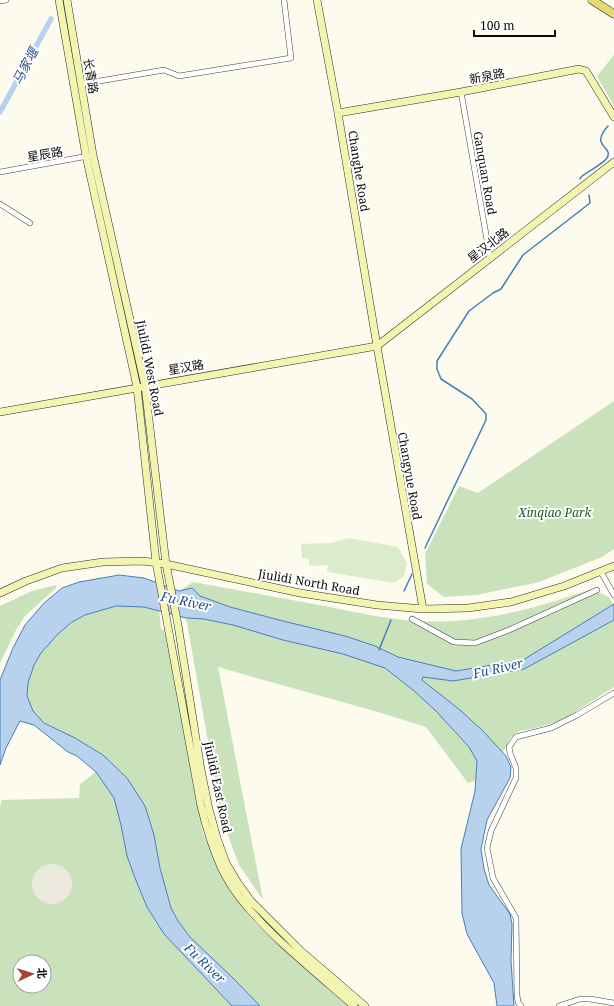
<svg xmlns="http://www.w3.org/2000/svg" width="614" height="1006" viewBox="0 0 614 1006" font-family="'Noto Serif','Noto Sans SC',serif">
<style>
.green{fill:#cae2bb;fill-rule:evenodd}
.pitch{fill:#dcebcb}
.plaza{fill:#ebe9dd}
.water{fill:#b8d2ed;stroke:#487ebb}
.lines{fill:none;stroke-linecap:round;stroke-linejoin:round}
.stream{stroke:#487ebb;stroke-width:1.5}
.canal{stroke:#b8d2ed;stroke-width:5.5}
.street-casing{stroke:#3f3f3f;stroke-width:6}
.secondary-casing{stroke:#2e2e2e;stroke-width:8}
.primary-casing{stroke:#1d1d1d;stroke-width:9}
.street{stroke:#fff;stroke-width:5}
.secondary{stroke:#f3f4b0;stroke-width:7}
.primary{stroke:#e6d973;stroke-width:8}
.labels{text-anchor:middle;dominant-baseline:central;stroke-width:4;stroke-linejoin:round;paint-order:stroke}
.street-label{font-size:12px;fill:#0c0c0c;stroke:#fff}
.park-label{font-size:12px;font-style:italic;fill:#295a25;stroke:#fff}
.water-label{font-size:13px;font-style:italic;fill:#26528c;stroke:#fff}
</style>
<rect width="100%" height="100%" fill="#fcfbed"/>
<path class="green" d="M614 55V106L597 76Z
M614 401V549L602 557 539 582 477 595 444 597 427 584 425 554 459 486 478 493Z
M193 582C239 590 284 599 330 607 358 613 387 619 416 621 476 625 535 609 591 589L609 597 614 606V687L561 721 532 729 519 731 510 738 492 775 468 783 426 727 378 712 218 667 263 900 239 865 222 819 181 590Z
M56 585V588L25 616 16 630 0 663V606L32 591Z
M130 605 144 607 159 610 161 629 166 632 203 833 223 877 232 893 251 919 350 1006H260L233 978 190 937 178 921 171 908 160 868 154 835 57 729C48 725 39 720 33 712 10 678 56 628 85 614 99 608 115 606 130 605Z
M96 772 114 798 135 878 147 907 164 934 232 1006H0V807L2 800 79 798 80 784ZM20 962H44V986H20Z"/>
<path class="pitch" d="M349 538 398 547 407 563 404 576 395 583 327 572 328 565 309 566V559L302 558 301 544 331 543Z"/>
<path class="plaza" d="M32 884a20 20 0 1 1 40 0a20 20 0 1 1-40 0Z"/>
<path class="water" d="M119 575 144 578 179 591 192 588 200 596 230 607 283 621 345 636 375 646 398 657 456 671 523 660 614 604V620L524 669 453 681 423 677 422 680 460 710 483 731 506 756 511 767 510 778 487 820 481 849 484 869 489 885 510 914 512 924 511 960 514 1006H497L494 983 467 934 462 913 461 849 475 791 477 761 469 747 436 711 413 690 385 668 343 654 283 640 233 625 204 619 186 618 144 607 116 606 85 615 72 622 58 634 41 653 34 665 28 683 27 696 33 711 44 723 75 738 103 755 127 778 145 806 154 835 160 868 171 908 178 921 190 937 233 978 260 1006H232L164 934 147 907 135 878 127 856 121 825 114 798 96 772 77 756 68 752 34 725 20 721 6 748 0 765V680L13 648 25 625 44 603 62 588 79 582Z"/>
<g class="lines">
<path class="stream" d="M580 179 581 177C587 172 603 164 607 158 614 146 589 147 608 126
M425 548 486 420V414L472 399 441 379 437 369V361L469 311 493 293 501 289 523 255 590 203 589 195
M404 591 412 574
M379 650 391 620"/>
<path class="canal" d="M0 112 51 19"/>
<defs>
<path id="street" d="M0 1 6 0
M82 84 164 70 179 76 291 58 284 0
M461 92 490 257
M0 172 88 156
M0 204 30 223
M601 572 614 595
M412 619 454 642 475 643 509 630 597 590
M521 1006 518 1002 517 995 516 918 493 878 487 848 491 831 516 778V768L510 753 509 747 516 737 551 728 577 715 614 693
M559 1006 580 999H590L614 1003"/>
<path id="secondary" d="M59 0 86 156 137 387 156 562 201 806C206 827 212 847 221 867 235 897 258 920 281 942 305 964 330 985 354 1006
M67 0 93 155 145 386 166 564 178 625 201 770 209 809 217 838 226 863 238 883 251 901 301 951 365 1006
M317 0 338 113 377 346 423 609
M338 113 461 92 579 69 586 71 614 117
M0 412 377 346 614 162
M0 593 26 581 62 568 103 562 143 561 166 564 300 593 377 605 423 609 468 608 511 602 564 586 614 566"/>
<path id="primary" d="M592 0 614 14"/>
</defs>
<use href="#street" class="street-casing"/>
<use href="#secondary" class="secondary-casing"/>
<use href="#primary" class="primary-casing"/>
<use href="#street" class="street"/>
<use href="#secondary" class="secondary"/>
<use href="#primary" class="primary"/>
</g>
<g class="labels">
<g class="street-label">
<text transform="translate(91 76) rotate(80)">长青路</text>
<text transform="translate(487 76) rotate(-11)">新泉路</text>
<text transform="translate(45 154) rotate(-10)">星辰路</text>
<text transform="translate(359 171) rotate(81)">Changhe Road</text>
<text transform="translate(485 173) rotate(80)">Ganquan Road</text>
<text transform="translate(488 245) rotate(-38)">星汉北路</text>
<text transform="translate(186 367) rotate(-10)">星汉路</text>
<text transform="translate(150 368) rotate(79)">Jiulidi West Road</text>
<text transform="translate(410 476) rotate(80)">Changyue Road</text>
<text transform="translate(309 582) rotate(10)">Jiulidi North Road</text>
<text transform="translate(218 787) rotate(78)">Jiulidi East Road</text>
</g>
<g class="park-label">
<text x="555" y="512">Xinqiao Park</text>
</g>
<g class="water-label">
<text transform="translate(25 66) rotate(-62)">马家堰</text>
<text transform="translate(186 601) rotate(12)">Fu River</text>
<text transform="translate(498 668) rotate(-13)">Fu River</text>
<text transform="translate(205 963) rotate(44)">Fu River</text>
</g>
</g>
<g transform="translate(32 974) rotate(86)"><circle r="19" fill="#ffffff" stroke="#9e9e9e"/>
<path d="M0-3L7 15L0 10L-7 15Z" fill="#a94037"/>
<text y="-6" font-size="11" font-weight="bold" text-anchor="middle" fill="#0c0c0c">北</text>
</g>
<path d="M474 30v6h81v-6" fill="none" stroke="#0c0c0c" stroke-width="2"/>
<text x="480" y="30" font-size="12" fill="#0c0c0c" stroke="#ffffff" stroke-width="3" paint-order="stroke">100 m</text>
</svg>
